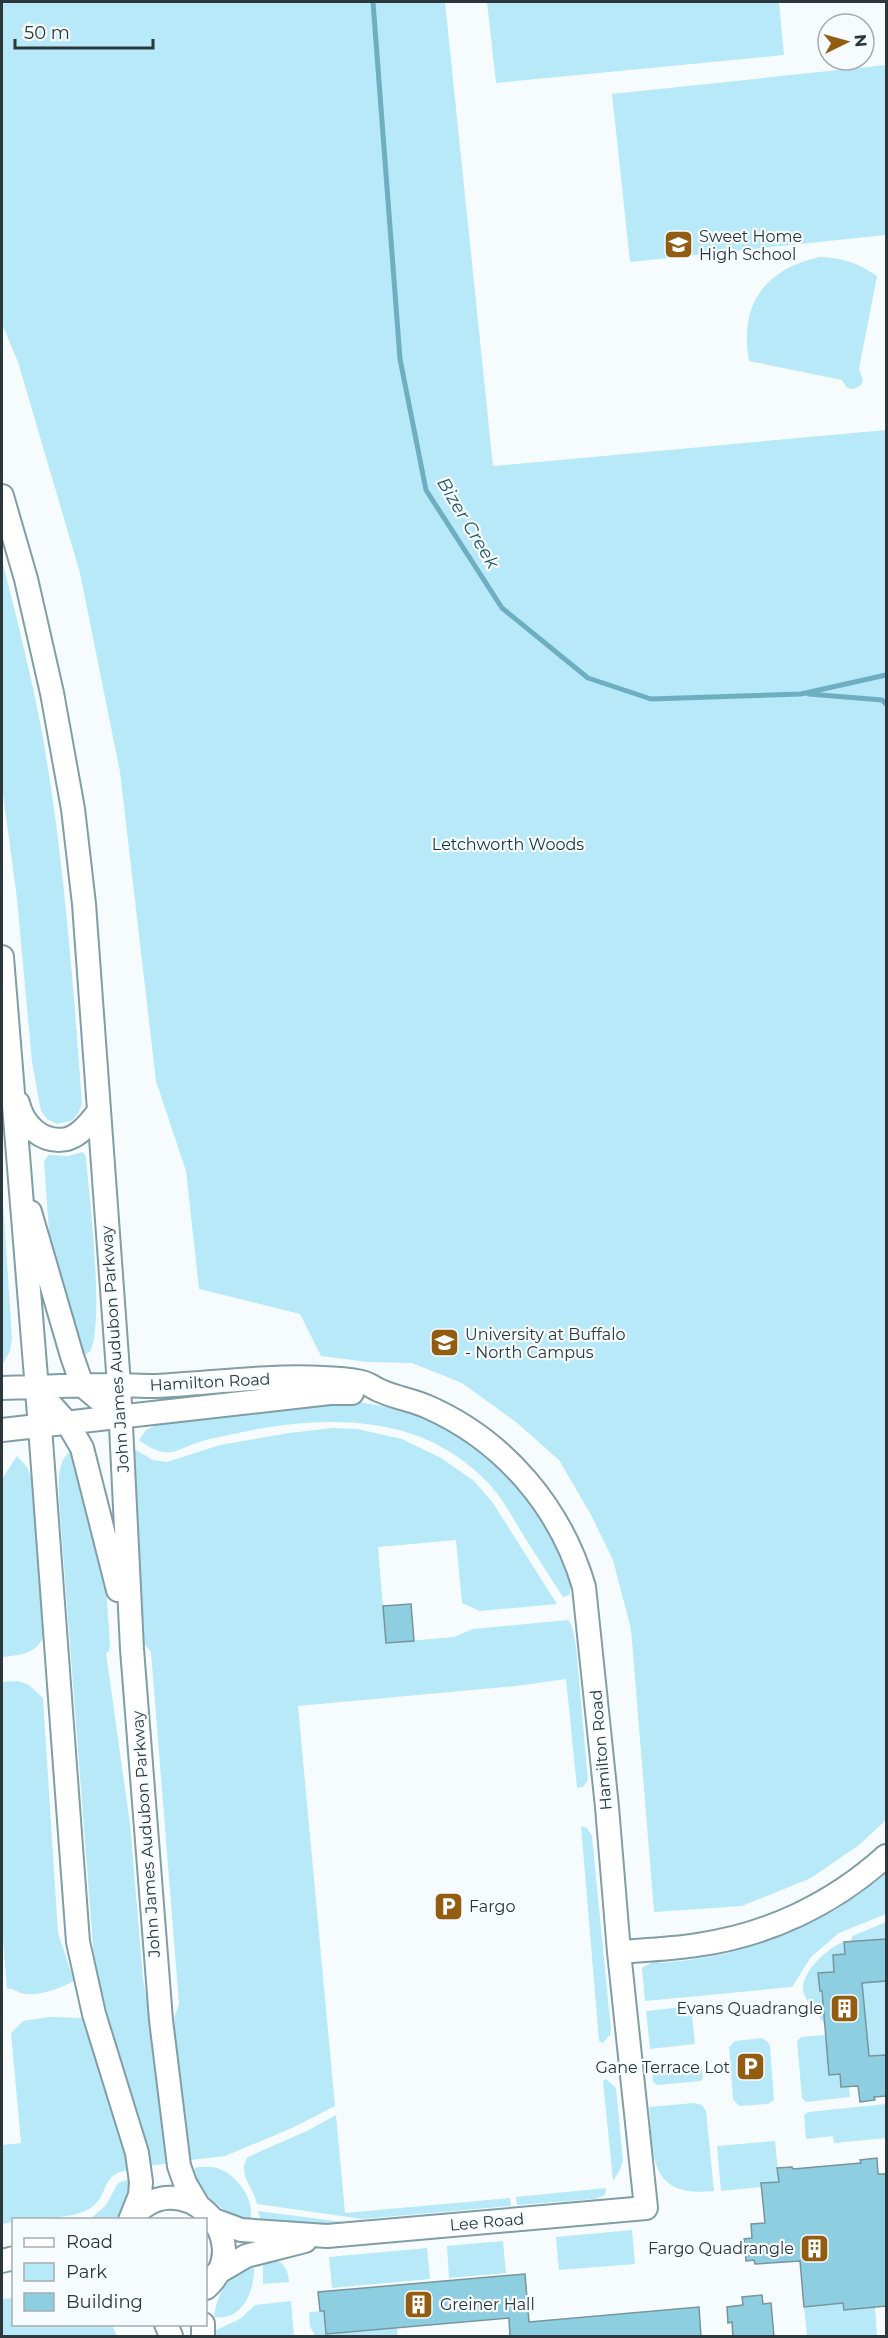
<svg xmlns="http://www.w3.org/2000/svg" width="888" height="2338" viewBox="0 0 888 2338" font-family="Montserrat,sans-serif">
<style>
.green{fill:#b8e9f8}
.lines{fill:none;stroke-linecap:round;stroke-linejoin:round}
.stream{stroke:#6eaec1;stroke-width:5}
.building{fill:#8dcee1;stroke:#78949c;stroke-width:1.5}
.secondary-casing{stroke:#819da5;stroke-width:26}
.secondary{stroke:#fff;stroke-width:22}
.labels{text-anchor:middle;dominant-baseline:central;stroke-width:4.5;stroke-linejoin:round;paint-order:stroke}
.poi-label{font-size:16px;fill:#2b373a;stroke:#f6fcfe;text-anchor:start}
.park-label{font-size:16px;fill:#13333c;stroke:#f6fcfe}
.street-label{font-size:16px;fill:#2b373a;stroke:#f6fcfe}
.water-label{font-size:18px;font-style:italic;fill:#1f5563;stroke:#f6fcfe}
</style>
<rect width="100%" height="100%" fill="#f6fcfe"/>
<path class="green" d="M2 2H445L493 466 886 430V1820L859 1845 811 1878 742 1906 654 1912 631 1629 613 1560 590 1513 559 1460 516 1422 462 1383 412 1363 368 1362 321 1356 300 1314 199 1289 186 1171 156 1081 120 772 80 573 18 362 2 324Z
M487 2H779L784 55 496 83Z
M886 65V235L630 262 612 94Z
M820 257C843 258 858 263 877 276L859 369 863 380 861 385 854 389 847 388 842 380 749 361C739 305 764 269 820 257Z
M2 560C17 619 32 678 43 738 64 859 73 981 82 1104L78 1114 71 1121 57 1124 47 1119 41 1111 32 1062 17 899 2 786Z
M83 1152 86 1157C89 1195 105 1324 90 1352L83 1355 51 1260 44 1161 49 1155 68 1156Z
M2 1186 12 1338 10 1351 2 1365Z
M354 1401C373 1405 393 1407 412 1414 452 1428 504 1465 530 1500 541 1515 551 1534 559 1552 564 1564 575 1582 569 1595L563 1597C548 1574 533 1551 519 1528 512 1516 505 1504 497 1493 423 1404 311 1415 210 1439 175 1447 172 1464 139 1440L146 1430 158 1424Z
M333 1428 357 1429 402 1439 441 1458 474 1481 493 1503 557 1604 480 1611 462 1603 456 1540 378 1547 386 1643 454 1637 473 1629 568 1620 572 1626 576 1646 588 1780 583 1787 577 1788 566 1679 516 1686 298 1706 335 2106 292 2128 225 2156 191 2160 185 2156 183 2142 174 2018 179 2004 151 1652 144 1644 132 1455 134 1449 153 1460 167 1462 220 1445 289 1433Z
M72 1451 105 1569 110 1646 109 1651 106 1653 130 1824 143 1978 172 2163 148 2166 119 2071 94 1959 59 1501C59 1487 56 1458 72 1451Z
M17 1456 27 1467 33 1481 44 1636C35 1655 20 1655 2 1657V1479Z
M18 1681 29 1685 43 1698 58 1933 74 1981C61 1988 36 1998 21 1993 14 1991 14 1988 7 1989L2 1929V1682Z
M581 1826 587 1828 592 1836 611 2030 610 2035 603 2043 599 2041Z
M886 1873V1914L839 1933 811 1957 792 1987 645 2001 642 1968 654 1961 661 1963 689 1960 729 1953 782 1936 835 1910Z
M886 1922V1939L851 1942 852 1936Z
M844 1942 845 1954 833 1956 834 1972 819 1973 825 2025C819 2015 808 2005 804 1994 797 1975 828 1947 844 1942Z
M886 1981V2055L869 2056 862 1983Z
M691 2006 695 2044 650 2049 646 2011Z
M49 2017 87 2018 131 2155 129 2170C100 2174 110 2193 92 2207 77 2219 33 2219 14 2220L13 2222 2 2224V2145L21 2143 11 2033 23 2021Z
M826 2035 829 2075 840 2074 841 2087 849 2086 850 2097 806 2102 802 2098 797 2041 801 2037Z
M762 2038 768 2042 770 2046 774 2100 768 2104 739 2106 733 2099 729 2047 735 2041Z
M700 2065 702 2067 703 2078 701 2081 657 2085 653 2082 652 2071 656 2068Z
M606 2079 616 2088 623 2160 620 2170 613 2181 603 2081Z
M694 2103 702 2105 706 2111 714 2191C648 2198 654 2157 649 2107Z
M886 2104V2138L834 2143 833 2136 806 2139 804 2115 808 2112Z
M336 2115 345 2213 510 2198 511 2206 362 2219 257 2204C254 2188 236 2173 248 2157L309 2130Z
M775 2141 779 2182 762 2183V2187L721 2191 717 2146Z
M198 2167C206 2167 215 2166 222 2170 239 2178 257 2203 249 2222 223 2212 205 2198 191 2174L193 2169Z
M130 2179 133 2184 122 2212 115 2219 89 2220 106 2205 118 2183Z
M606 2188 605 2195 595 2199 517 2205 516 2197Z
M258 2211 343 2222 350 2224H262Z
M632 2230 635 2264 559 2270 556 2237Z
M503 2241 506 2273 449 2278 447 2246Z
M427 2248 430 2279 332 2288 329 2257Z
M266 2258C281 2259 288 2266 289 2282L263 2284V2265Z
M244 2266H254C255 2289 244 2321 214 2317 217 2294 226 2281 244 2266Z
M13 2298 14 2324 112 2325 117 2336H2V2299Z
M291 2301 294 2336H214V2331L240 2319 255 2305Z
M843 2303 844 2310 875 2307 877 2336H807L804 2307Z
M324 2311 326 2334 397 2328 398 2336H315L310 2326 309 2312Z"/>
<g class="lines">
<path class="stream" d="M373 2 400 359 426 490 502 608 588 678 651 699 801 694 886 675
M809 694 882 700 886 704"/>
</g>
<path class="building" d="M411 1604 414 1641 386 1643 383 1606Z
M886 1939V1981L862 1983 869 2056 886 2055V2096L874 2097 875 2100 860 2102 858 2086 841 2087 840 2074 829 2075 822 1991H820L818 1973 834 1972 833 1955 845 1954 844 1942Z
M877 2158 878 2174H886V2306L844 2310 843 2303 804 2307 800 2261 755 2264 754 2260 746 2261 744 2239 752 2238 751 2224 765 2223 761 2183 779 2182 777 2168 792 2167 793 2169 861 2163 860 2160Z
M525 2274 529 2322 699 2307 701 2337H510L509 2318 326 2334 324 2311H320L318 2292Z
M762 2295 763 2304 771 2303 774 2337H733L732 2322 728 2323 727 2307 743 2305 742 2297Z"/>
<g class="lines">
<defs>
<path id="secondary" d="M2 496 26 579 52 693 73 809 84 904 119 1385 132 1649 161 2020 179 2166 185 2183 198 2205
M2 957 40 1427 78 1942 94 2014 137 2153 141 2182 140 2195 130 2220
M18 1103C23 1125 42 1144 67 1139 81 1135 91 1121 99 1111
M30 1212 72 1356 82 1385 120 1417
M35 1387 68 1424 82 1448 118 1590
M2 1388C38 1387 74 1385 111 1385 126 1385 141 1386 156 1386 212 1383 268 1375 324 1378 337 1379 353 1379 365 1383 371 1385 375 1389 381 1391 396 1398 413 1400 428 1407 505 1441 561 1508 584 1587L607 1807 619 1952 646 2208 327 2236 241 2230 214 2220
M2 1430 330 1393H352
M619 1952C645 1950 671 1949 697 1945 768 1935 833 1904 886 1856
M131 2220C176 2159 261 2238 206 2288
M2 2261 14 2258
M217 2273 246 2256 305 2241
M166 2324 171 2336
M203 2324V2336"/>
</defs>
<use href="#secondary" class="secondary-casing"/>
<use href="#secondary" class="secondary"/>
</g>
<defs>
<symbol id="school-square" viewBox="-11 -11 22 22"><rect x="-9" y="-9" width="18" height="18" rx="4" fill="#925c11" stroke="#f6fcfe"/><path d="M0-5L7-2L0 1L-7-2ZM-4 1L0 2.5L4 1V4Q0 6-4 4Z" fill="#fff"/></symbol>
<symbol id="university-square" viewBox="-11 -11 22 22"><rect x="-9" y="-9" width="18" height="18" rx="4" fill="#925c11" stroke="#f6fcfe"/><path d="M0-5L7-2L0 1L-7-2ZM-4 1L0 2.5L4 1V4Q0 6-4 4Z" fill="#fff"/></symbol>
<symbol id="parking-square" viewBox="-11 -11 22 22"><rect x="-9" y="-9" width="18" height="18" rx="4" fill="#925c11" stroke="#f6fcfe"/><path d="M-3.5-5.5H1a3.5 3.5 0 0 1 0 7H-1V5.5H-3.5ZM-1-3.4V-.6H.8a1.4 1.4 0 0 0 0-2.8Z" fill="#fff"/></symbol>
<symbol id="building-square" viewBox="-11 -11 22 22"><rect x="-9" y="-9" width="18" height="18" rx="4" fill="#925c11" stroke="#f6fcfe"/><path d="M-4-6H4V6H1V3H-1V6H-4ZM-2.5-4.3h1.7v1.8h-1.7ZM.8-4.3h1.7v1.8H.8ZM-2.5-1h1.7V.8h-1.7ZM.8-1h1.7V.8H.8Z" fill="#fff"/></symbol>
</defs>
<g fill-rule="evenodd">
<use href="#school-square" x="662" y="228" width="33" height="33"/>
<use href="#university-square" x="428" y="1326" width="33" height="33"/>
<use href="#parking-square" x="432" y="1890" width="33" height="33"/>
<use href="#building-square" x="828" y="1992" width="33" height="33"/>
<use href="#parking-square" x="734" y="2050" width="33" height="33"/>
<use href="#building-square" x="798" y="2232" width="33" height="33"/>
<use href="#building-square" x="402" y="2288" width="33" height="33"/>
</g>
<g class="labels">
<g class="poi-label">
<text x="699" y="236">Sweet Home<tspan x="699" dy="18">High School</tspan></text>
<text x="465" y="1334">University at Buffalo<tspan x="465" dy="18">- North Campus</tspan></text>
<text x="469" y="1906">Fargo</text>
<text x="823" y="2008" text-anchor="end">Evans Quadrangle</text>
<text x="730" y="2067" text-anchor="end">Gane Terrace Lot</text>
<text x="794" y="2248" text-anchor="end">Fargo Quadrangle</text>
<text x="440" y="2304">Greiner Hall</text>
</g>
<g class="park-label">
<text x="508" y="844">Letchworth Woods</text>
</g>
<g class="street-label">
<text transform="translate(115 1349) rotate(-94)">John James Audubon Parkway</text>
<text transform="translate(210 1382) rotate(-3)">Hamilton Road</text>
<text transform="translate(601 1750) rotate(-95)">Hamilton Road</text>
<text transform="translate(146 1834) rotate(-94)">John James Audubon Parkway</text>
<text transform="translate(487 2222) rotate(-5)">Lee Road</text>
</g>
<g class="water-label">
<text transform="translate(468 523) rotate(59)">Bizer Creek</text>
</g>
</g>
<rect width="888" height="2338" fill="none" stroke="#2b373a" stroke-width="6"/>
<rect x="12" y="2218" width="195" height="108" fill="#f6fcfe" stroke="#a5adb0" stroke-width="1.5"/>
<rect x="24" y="2238" width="30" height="9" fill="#ffffff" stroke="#a5adb0" stroke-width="1.5"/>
<text x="66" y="2248" font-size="18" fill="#2b373a">Road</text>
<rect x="24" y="2263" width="30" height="18" fill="#b8e9f8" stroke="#a5adb0" stroke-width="1.5"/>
<text x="66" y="2278" font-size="18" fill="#2b373a">Park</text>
<rect x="24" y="2293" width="30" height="18" fill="#8dcee1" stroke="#a5adb0" stroke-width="1.5"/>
<text x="66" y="2308" font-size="18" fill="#2b373a">Building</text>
<g transform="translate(846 42) rotate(85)"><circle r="28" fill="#f6fcfe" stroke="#a5adb0" stroke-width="1.5"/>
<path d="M0-4.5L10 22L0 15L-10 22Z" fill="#925c11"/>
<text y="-9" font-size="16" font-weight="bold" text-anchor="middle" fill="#2b373a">N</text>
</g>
<path d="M15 39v9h138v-9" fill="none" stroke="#2b373a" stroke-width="3"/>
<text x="24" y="39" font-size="18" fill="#2b373a" stroke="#f6fcfe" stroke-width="4.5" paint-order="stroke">50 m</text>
</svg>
